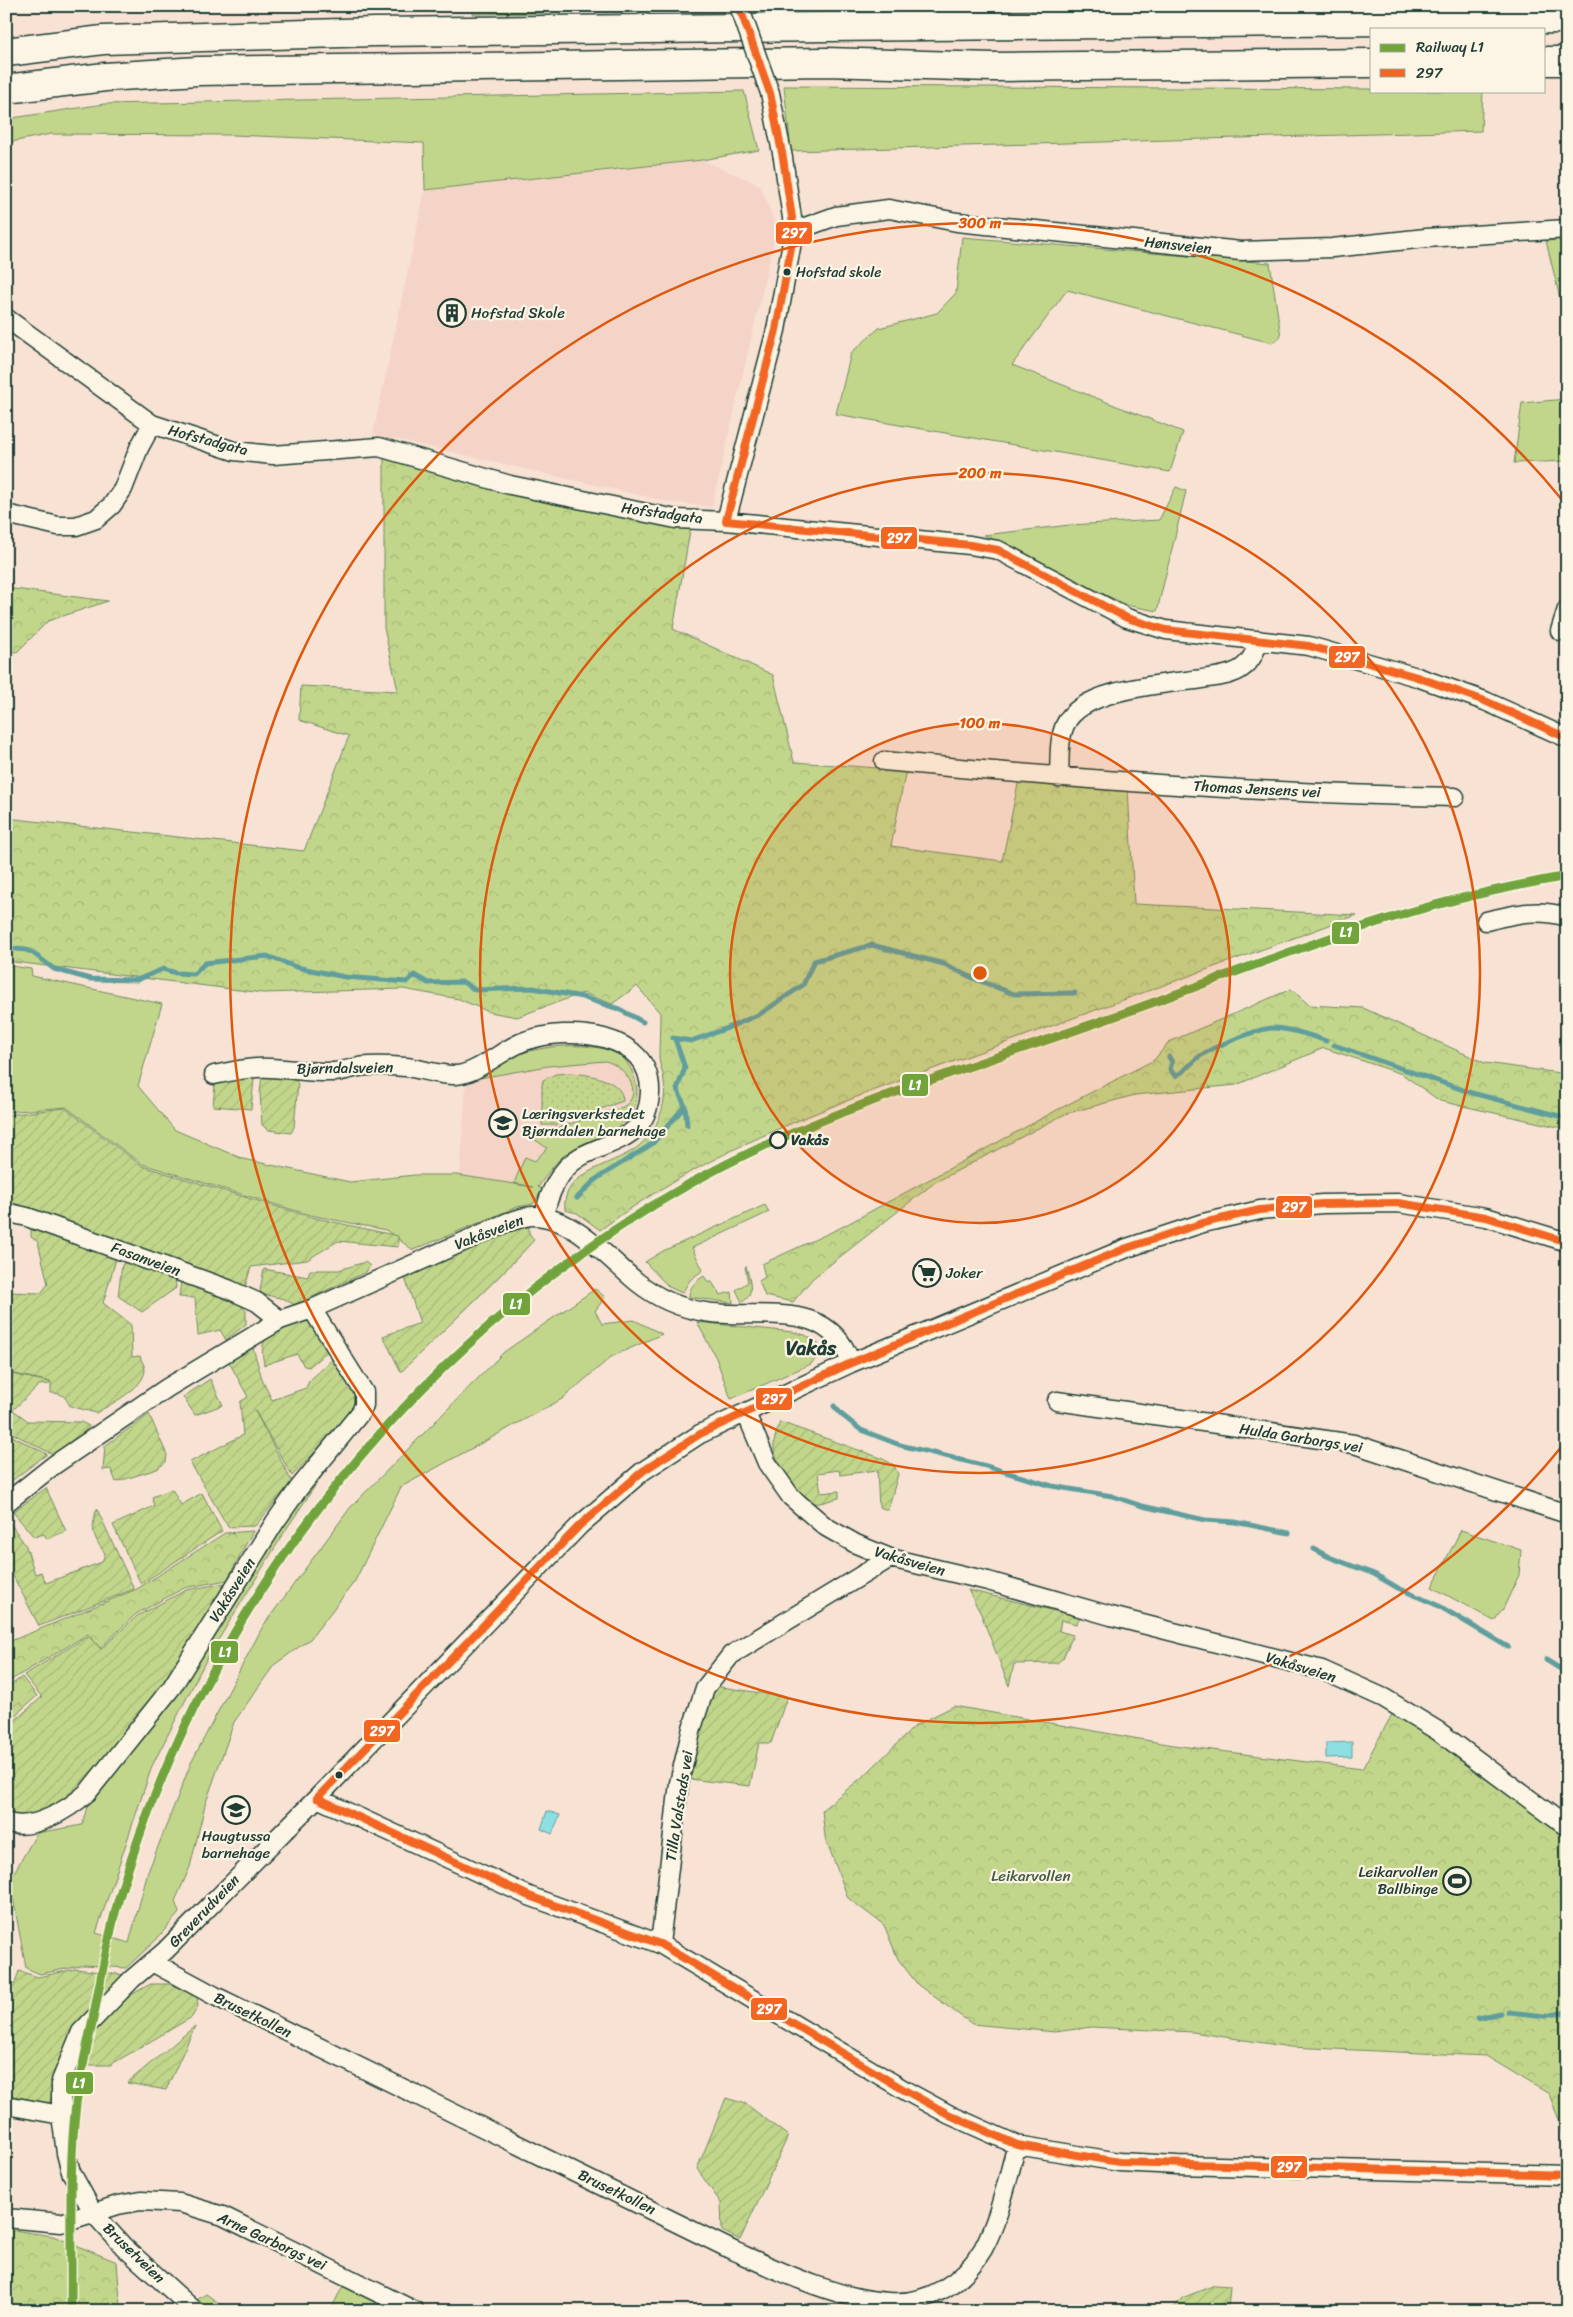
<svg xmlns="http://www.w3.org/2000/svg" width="1573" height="2317" viewBox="0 0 1573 2317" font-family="Sriracha,sans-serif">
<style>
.built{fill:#f5d4c8}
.grass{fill:#c2d68b;stroke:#708a60}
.forest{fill:url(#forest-crowns);stroke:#708a60}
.park{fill:url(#park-dots);stroke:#708a60}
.garden{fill:url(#garden-furrows);stroke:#708a60}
.water{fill:#8ddfe3;stroke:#619e9d}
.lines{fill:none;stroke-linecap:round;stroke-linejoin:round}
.stream{stroke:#619e9d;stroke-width:5}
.minor-casing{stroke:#1f3d34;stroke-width:21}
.motorway-casing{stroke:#1f3d34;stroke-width:31}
.minor{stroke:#fcf5e5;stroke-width:18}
.motorway{stroke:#fcf5e5;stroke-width:28}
.minor-bridge-casing{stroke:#1f3d34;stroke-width:21;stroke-linecap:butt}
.minor-bridge{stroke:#fcf5e5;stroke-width:18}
.bus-1-casing{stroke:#fcf5e5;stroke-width:11}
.bus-1{stroke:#f26522;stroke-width:8}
.rail-1-casing{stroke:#fcf5e5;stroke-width:12}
.rail-1{stroke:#72a43c;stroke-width:9}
.ring{fill:none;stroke:#de580e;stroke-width:2.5}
.bus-dot{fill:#1f3d34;stroke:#fcf5e5;stroke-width:2}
.stop-dot{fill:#fcf5e5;stroke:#1f3d34;stroke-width:2.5}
.labels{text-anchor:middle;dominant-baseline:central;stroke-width:4.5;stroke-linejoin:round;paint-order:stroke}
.bus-label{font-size:14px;fill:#1f3d34;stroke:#fcf5e5;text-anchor:start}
.street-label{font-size:15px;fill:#1f3d34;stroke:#fcf5e5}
.poi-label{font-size:15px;fill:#1f3d34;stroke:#fcf5e5;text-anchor:start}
.stop-label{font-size:15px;font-weight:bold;fill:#1f3d34;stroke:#fcf5e5;text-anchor:start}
.park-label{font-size:15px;fill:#405c45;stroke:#fcf5e5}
.district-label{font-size:20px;font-weight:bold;fill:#1f3d34;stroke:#fcf5e5}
.centre{fill:#de580e;stroke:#fcf5e5;stroke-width:2.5}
.ring-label{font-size:15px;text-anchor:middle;font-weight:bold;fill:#de580e;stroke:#fcf5e5;stroke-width:4.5;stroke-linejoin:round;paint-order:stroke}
.line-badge{stroke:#fcf5e5;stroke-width:2}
.badge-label{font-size:14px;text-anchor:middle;font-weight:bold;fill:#fff}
</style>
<defs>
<pattern id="forest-crowns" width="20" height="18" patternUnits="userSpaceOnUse" patternTransform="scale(1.25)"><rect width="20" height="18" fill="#c2d68b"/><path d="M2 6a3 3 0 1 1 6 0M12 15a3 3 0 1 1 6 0" fill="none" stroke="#a6b979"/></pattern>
<pattern id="park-dots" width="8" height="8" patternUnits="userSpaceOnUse" patternTransform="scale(1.25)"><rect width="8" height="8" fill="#c2d68b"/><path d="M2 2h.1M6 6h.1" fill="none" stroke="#a6b979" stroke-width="1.8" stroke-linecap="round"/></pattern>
<pattern id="garden-furrows" width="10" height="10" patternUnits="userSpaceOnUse" patternTransform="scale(1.25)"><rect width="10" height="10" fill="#c2d68b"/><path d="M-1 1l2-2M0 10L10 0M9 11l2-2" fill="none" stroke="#a6b979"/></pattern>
</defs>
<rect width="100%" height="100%" fill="#f8e2d4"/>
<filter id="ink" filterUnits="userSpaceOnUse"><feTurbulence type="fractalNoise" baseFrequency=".02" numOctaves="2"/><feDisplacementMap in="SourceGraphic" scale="10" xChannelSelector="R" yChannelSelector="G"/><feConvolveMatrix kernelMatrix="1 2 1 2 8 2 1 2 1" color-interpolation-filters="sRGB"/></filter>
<g filter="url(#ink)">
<path class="built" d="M702 160 760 185 777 228 712 507 669 502 373 434 425 190Z
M581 1044 612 1048 624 1056 634 1068 640 1091V1104L634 1118 615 1133 569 1154 555 1166 539 1188 462 1176 460 1174 466 1082 521 1052 545 1045Z"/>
<path class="grass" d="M472 6H722L723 11 473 14Z
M752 6H967L754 11Z
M784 86 1372 89V91H1483L1481 131 791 151Z
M744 91 759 150 702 160 425 190 424 143 233 135 51 134 6 143V119L104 104Z
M962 237 1270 263 1281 337 1272 343 1067 290 1012 365 1183 432 1170 472 836 414 851 353 879 328 937 313 956 293Z
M1567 239V327L1546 241Z
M1567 399V461L1514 463 1522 403Z
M1176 487 1186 491 1157 611 1126 605 984 535 1070 525 1159 520Z
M6 965 31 969 32 976 162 1004 138 1086 175 1130 243 1159 350 1182 415 1175H457L533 1187 514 1183 525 1157 535 1161 547 1148 534 1139 539 1131 554 1129 623 1107C646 1093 624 1065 605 1061L548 1066 480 1078 479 1076C493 1068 508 1059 523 1053 547 1045 602 1040 623 1058 627 1062 631 1068 633 1074 638 1087 639 1101 631 1114 617 1135 590 1138 570 1151 556 1160 547 1174 538 1187L543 1189 533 1204 517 1207 413 1250 386 1230 310 1215 142 1164 66 1107 6 1112Z
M765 1205 769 1212 692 1248 703 1270 690 1280 682 1293 669 1287 645 1262 663 1251Z
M746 1266C749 1278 756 1295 742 1302L736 1290 748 1282 745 1267Z
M704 1276 708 1282H712L720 1295 732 1292 733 1303 689 1297C689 1287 696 1281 704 1276Z
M595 1289 605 1297 595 1311 602 1324 634 1320 662 1334 611 1357 562 1399 401 1487 355 1581 310 1639 274 1665 234 1722 205 1805 190 1867 175 1901 179 1913 156 1940 126 1968 85 1965 40 1974 26 1968 11 1887 12 1876 37 1833 82 1825 88 1803 282 1524 333 1459 287 1528 207 1658 152 1766 96 1933 129 1943 148 1872 191 1763 263 1626 350 1508 504 1352Z
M697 1322 793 1332 805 1335 818 1343 819 1355 811 1364 731 1399 716 1358Z
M1461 1530 1521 1550 1519 1575 1503 1609 1494 1621 1432 1587Z
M345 2282 404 2311H330Z
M206 2294 230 2311H207L195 2301Z"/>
<path class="forest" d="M384 456 691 525 673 629 773 675 794 762 906 770 891 846 1002 861 1019 779 1128 788 1134 904 1357 915C1231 961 1106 1006 980 1052 847 1100 715 1144 600 1230L577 1213 565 1210C560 1169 620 1165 641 1144 658 1128 667 1105 664 1082 664 1074 660 1067 659 1059 659 1044 660 1029 660 1013L637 986 612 1004 583 993 517 1017 489 1012 459 999 403 989 263 993 6 961V818L304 851 349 736 299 720 301 686 398 691 384 628Z
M6 589V588L108 601 48 621 17 652 6 651Z
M1291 989 1309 1005 1363 1008 1485 1063 1567 1074V1129L1440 1101 1402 1074 1324 1048 1236 1085 1135 1095 1065 1114 934 1183 813 1278 793 1302 765 1296 759 1281 765 1277 762 1264 840 1228 1057 1110 1154 1060 1169 1042Z
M253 1531 227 1580 184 1588 136 1614 100 1648 88 1634 6 1683V1643L137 1589 225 1533Z
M22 1677 37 1696 6 1723V1689Z
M954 1706 1173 1745 1362 1769 1394 1711 1438 1738 1567 1835V2169L1561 2125 1549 2094 1486 2056 1290 2047 1193 2032 1091 2027 1055 2032 972 2024 918 1985 898 1959 884 1925 848 1898 825 1837 822 1810 866 1774 916 1725Z
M6 2229 53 2236 117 2262 120 2299 118 2311H97L96 2306 62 2307V2311H6Z"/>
<path class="park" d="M570 1073C587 1074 623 1079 623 1101L556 1125H542V1085L543 1080 556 1074Z"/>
<path class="garden" d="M248 1075 254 1079 251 1109 213 1106 215 1085C222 1079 237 1080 248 1075Z
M262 1075 294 1078 298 1084 294 1127 291 1133 269 1130 262 1125 260 1093Z
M65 1108 142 1166 311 1217 398 1236V1247L338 1241 307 1260 251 1267 245 1287 6 1204V1115Z
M31 1226 66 1240 117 1256 103 1303 131 1325 132 1357 140 1356C141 1361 145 1365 145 1370 144 1388 111 1404 96 1413L70 1406C65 1396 62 1393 51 1393V1382L6 1372V1324H11L9 1292 41 1293 48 1284 38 1242 31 1237Z
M529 1227V1233L534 1240C492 1286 445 1328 401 1372L383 1336 420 1323 405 1278 514 1229Z
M127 1261 175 1276 176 1288 142 1312 118 1296 122 1265Z
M365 1262 370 1266 366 1272 295 1305 284 1299 262 1294 260 1290 264 1269 308 1277 310 1270H339Z
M181 1281 240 1304 246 1311V1324L226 1340 220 1330 198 1335 195 1298 179 1297Z
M305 1319 313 1321 330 1349 309 1367 304 1366 297 1354 264 1365C263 1358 261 1349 264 1342 271 1329 293 1322 305 1319Z
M253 1348 263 1382 272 1400 306 1388 309 1381 335 1357 361 1400 331 1442 325 1441 292 1476 254 1409 292 1482 255 1526 228 1527 190 1462 243 1435 240 1402 248 1397 229 1362 234 1356Z
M6 1373 50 1382V1384L39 1385 13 1410 28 1421 81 1422 89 1426 79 1438 54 1455 6 1430Z
M210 1379 223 1405 195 1415 183 1397Z
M149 1414 167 1455 166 1462 157 1469 116 1482 111 1469 103 1470 105 1446Z
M780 1422 881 1458 894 1465 898 1474 888 1510 879 1507 877 1470 840 1475 839 1470 818 1473 821 1493 839 1491V1498C832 1499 820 1505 812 1503 799 1499 776 1463 774 1449 773 1440 777 1431 780 1422Z
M6 1433 47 1454 6 1485Z
M46 1488 66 1531 47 1539 44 1534 34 1537 13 1512Z
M172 1489 181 1505 202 1493 222 1531 141 1584 113 1525 154 1506 152 1497Z
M97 1509 134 1589 39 1626 6 1562V1517L26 1546 35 1574 41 1572 46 1583 102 1562 105 1553C93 1538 90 1527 97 1509Z
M225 1583 142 1718 76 1794 25 1829 6 1805V1728L42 1697 24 1675 88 1636 101 1649 137 1616 186 1590Z
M968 1590 1080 1617 1076 1624 1061 1620 1059 1631 1073 1635 1063 1658 1057 1663 1014 1664 1009 1686 981 1614Z
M715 1686 787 1697 771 1743H759L750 1786 689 1779 709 1694Z
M76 1969 125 1975 68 2049 52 2087 51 2102 48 2105 6 2099V2036L9 2034C0 2016 13 1989 19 1971L38 1977Z
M151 1984H170L197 1996 198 2006 192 2017 110 2065H79L76 2062C88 2026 118 2000 151 1984Z
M195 2026 166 2090 127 2083Z
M726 2098 746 2104 788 2136 740 2240 722 2231 721 2203 697 2169Z
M1215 2285 1230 2286 1228 2311H1171L1182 2298Z"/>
<path class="water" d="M1352 1742V1757L1326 1758V1743Z
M547 1811 560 1815 552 1834 541 1829Z"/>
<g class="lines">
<path class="stream" d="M6 948 26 950 33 953 54 969 90 979 137 980 163 969 176 973 194 974 205 963 267 956 296 967 345 977 407 982 414 975 428 983 463 982 475 990 533 988 582 997 619 1009 643 1022
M673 1038 691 1041 725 1029 760 1014 803 985 814 961 872 945 944 964 975 979 1014 994 1075 993
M1334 1045 1472 1093 1567 1118
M1169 1057 1172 1062 1170 1069 1175 1076C1187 1071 1189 1064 1199 1057 1210 1048 1261 1027 1274 1028 1292 1029 1310 1035 1326 1041
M685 1106 687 1125
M577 1198 596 1179 652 1144 685 1106 677 1089 685 1068 675 1039
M834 1406 842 1415 861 1430 900 1445 986 1466 1052 1486 1112 1496 1142 1506 1205 1520 1235 1522 1289 1533
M1314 1549 1329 1557 1374 1574 1398 1588 1439 1606 1508 1647
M1546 1660 1567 1673
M1508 2012 1545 2016 1567 2012
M1477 2018 1501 2013"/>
<defs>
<path id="minor" d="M794 231 836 216 889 209 957 222 1241 251 1332 248 1426 238 1567 229
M6 318 152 424 234 451 273 455 379 447 510 485 676 519 726 521 970 545 998 550 1127 618 1166 630 1309 646 1417 677 1485 701 1567 738
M6 514 58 526H76L96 519 112 505 123 489 139 448 152 424
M726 521 776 330 794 231 783 158
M1560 631 1567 609
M884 761C1074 779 1264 794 1455 797
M1059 778C1060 761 1058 741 1065 725 1081 688 1166 684 1202 679 1214 677 1232 676 1242 668 1252 661 1255 651 1259 640
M1486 921C1515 914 1537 908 1567 917
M214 1075C233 1071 251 1067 270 1068 292 1069 313 1073 335 1072 346 1071 357 1066 368 1066 380 1065 394 1066 406 1067 422 1069 438 1075 454 1075 475 1076 504 1048 525 1041 568 1026 652 1031 650 1093 648 1139 611 1140 580 1157 559 1169 548 1195 544 1217
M6 1212 27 1217 228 1289 257 1302 280 1320
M1057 1401 1354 1444 1567 1514
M746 1413 767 1463 791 1497 826 1527 856 1544 890 1558 988 1581 1111 1616 1322 1670 1384 1698 1438 1731 1567 1827
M6 1503 54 1465 167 1388 280 1320 312 1309 508 1222C516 1220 525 1216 533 1216 572 1216 609 1259 637 1282 658 1299 679 1308 705 1312 758 1321 828 1296 851 1363
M317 1798 529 1896 660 1944 906 2091 950 2115 1017 2145 1119 2162 1177 2165 1567 2175
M6 1822C32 1833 69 1809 88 1792L172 1687 275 1522 299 1488 361 1412 364 1405V1392L312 1309
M660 1944 679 1783 692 1728 705 1688 731 1655 890 1558
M152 1962 215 1996 734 2251C779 2271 840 2300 889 2302 928 2305 964 2282 983 2249 1000 2218 1007 2179 1017 2145
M6 2105 61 2115
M6 2218 61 2223 118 2205 141 2201 180 2203 223 2216 415 2311
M195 2311 124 2247 94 2214 71 2172 66 2153 61 2115V2081L81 2032 132 1979 165 1951 317 1798 580 1525 643 1471 700 1434 851 1363 1127 1248 1203 1223 1260 1210 1322 1204 1398 1203 1486 1217 1567 1242"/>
<path id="motorway" d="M6 52 103 40 375 32 1567 19
M1544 61H1567
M6 89 105 77 198 71 826 62 992 67 1372 63"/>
</defs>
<use href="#minor" class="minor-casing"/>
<use href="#motorway" class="motorway-casing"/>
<use href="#minor" class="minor"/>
<use href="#motorway" class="motorway"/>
<defs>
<path id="minor-bridge" d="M739 6 770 93 783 158"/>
</defs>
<use href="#minor-bridge" class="minor-bridge-casing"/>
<use href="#minor-bridge" class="minor-bridge"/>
<defs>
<path id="bus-1" d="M739 6 770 93 783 158 794 231 776 330 726 521 970 545 998 550 1127 618 1166 630 1309 646 1417 677 1485 701 1567 738
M1567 1242 1486 1217 1398 1203 1322 1204 1260 1210 1203 1223 1127 1248 851 1363 700 1434 643 1471 580 1525 317 1798 529 1896 660 1944 906 2091 950 2115 1017 2145 1119 2162 1567 2175"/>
</defs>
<use href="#bus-1" class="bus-1-casing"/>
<use href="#bus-1" class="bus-1"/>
<defs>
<path id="rail-1" d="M71 2311C72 2242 68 2172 76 2104 80 2074 88 2044 94 2014 102 1973 109 1931 121 1891 213 1592 419 1337 691 1183 821 1110 967 1069 1107 1019 1201 986 1293 948 1388 919 1447 900 1506 887 1567 876"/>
</defs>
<use href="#rail-1" class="rail-1-casing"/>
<use href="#rail-1" class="rail-1"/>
</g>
</g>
<circle cx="980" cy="973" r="250" fill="#de580e" fill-opacity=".12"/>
<g class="ring">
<circle cx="980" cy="973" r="250"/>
<circle cx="980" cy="973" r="500"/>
<path d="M1563 1445A750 750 0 1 1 1563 501"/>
</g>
<defs>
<symbol id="building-ring" viewBox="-11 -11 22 22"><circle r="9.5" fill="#fcf5e5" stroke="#1f3d34" stroke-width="1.5"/><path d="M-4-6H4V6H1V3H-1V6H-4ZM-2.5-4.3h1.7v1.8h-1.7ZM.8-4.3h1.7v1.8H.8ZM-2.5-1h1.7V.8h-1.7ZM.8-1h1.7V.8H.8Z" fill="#1f3d34"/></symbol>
<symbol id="school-ring" viewBox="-11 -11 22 22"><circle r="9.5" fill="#fcf5e5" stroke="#1f3d34" stroke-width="1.5"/><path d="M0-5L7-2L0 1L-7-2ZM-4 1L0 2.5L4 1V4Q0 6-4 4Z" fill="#1f3d34"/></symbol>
<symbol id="supermarket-ring" viewBox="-11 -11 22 22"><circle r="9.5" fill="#fcf5e5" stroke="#1f3d34" stroke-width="1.5"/><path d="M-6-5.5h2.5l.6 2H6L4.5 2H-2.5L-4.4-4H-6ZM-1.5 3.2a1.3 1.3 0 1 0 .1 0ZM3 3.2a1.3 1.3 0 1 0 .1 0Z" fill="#1f3d34"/></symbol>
<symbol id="stadium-ring" viewBox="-11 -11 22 22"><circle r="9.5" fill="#fcf5e5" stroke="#1f3d34" stroke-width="1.5"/><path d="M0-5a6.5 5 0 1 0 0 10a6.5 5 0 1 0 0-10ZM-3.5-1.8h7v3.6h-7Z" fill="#1f3d34"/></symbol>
</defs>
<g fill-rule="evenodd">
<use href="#building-ring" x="436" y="297" width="32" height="32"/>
<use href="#school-ring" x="487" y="1107" width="32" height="32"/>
<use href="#supermarket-ring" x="911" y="1257" width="32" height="32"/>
<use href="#school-ring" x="220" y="1794" width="32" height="32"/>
<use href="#stadium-ring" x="1441" y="1865" width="32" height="32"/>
</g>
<g class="bus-dot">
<circle cx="787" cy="272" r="4.5"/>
<circle cx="339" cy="1775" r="4.5"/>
</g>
<circle class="stop-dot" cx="778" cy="1140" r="8"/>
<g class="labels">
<g class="bus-label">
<text x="796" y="272">Hofstad skole</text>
</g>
<g class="street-label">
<text transform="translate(1178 245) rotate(6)">Hønsveien</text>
<text transform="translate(208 440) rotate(15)">Hofstadgata</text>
<text transform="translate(662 513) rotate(8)">Hofstadgata</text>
<text transform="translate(1257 789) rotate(3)">Thomas Jensens vei</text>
<text transform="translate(345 1068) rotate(-1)">Bjørndalsveien</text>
<text transform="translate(489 1232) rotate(-21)">Vakåsveien</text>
<text transform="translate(146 1259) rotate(20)">Fasanveien</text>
<text transform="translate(1301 1438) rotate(9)">Hulda Garborgs vei</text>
<text transform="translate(910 1561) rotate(16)">Vakåsveien</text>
<text transform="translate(232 1590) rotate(-58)">Vakåsveien</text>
<text transform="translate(1301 1667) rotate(17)">Vakåsveien</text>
<text transform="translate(679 1806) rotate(-81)">Tilla Valstads vei</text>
<text transform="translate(204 1911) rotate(-46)">Greverudveien</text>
<text transform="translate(253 2015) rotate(26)">Brusetkollen</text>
<text transform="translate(617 2192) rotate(26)">Brusetkollen</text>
<text transform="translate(272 2241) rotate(25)">Arne Garborgs vei</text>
<text transform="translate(134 2253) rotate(44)">Brusetveien</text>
</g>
<g class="poi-label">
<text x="471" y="313">Hofstad Skole</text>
<text x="522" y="1114">Læringsverkstedet<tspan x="522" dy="17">Bjørndalen barnehage</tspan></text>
<text x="946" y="1273">Joker</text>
<text x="236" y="1836" text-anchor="middle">Haugtussa<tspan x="236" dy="17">barnehage</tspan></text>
<text x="1438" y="1872" text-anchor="end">Leikarvollen<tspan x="1438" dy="17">Ballbinge</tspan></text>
</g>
<g class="stop-label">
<text x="791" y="1140">Vakås</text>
</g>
<g class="park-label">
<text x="1031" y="1876">Leikarvollen</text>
</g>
<g class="district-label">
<text x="811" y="1348">Vakås</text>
</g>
</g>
<circle cx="980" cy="973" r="8" class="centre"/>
<g class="ring-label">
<text x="980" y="228">300 m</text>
<text x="980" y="478">200 m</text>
<text x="980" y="728">100 m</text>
</g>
<g class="line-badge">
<rect x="775" y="221" width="38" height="24" rx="5" fill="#f26522"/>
<rect x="880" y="526" width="38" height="24" rx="5" fill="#f26522"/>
<rect x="1328" y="645" width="38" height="24" rx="5" fill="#f26522"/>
<rect x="1331" y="921" width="29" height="24" rx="5" fill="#72a43c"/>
<rect x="901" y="1073" width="28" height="24" rx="5" fill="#72a43c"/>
<rect x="1275" y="1195" width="38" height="24" rx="5" fill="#f26522"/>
<rect x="502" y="1292" width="29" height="24" rx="5" fill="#72a43c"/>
<rect x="755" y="1387" width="38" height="24" rx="5" fill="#f26522"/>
<rect x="210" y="1640" width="29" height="24" rx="5" fill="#72a43c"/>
<rect x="363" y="1719" width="38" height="24" rx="5" fill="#f26522"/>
<rect x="750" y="1997" width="38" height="24" rx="5" fill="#f26522"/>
<rect x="65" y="2071" width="29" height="24" rx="5" fill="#72a43c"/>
<rect x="1270" y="2155" width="38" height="24" rx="5" fill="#f26522"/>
</g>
<g class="badge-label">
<text x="794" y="238">297</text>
<text x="899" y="543">297</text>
<text x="1347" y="662">297</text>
<text x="1346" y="937">L1</text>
<text x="915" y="1090">L1</text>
<text x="1294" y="1212">297</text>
<text x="516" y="1309">L1</text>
<text x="774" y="1404">297</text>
<text x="225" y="1657">L1</text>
<text x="382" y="1736">297</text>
<text x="769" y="2014">297</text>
<text x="79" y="2088">L1</text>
<text x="1289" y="2172">297</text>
</g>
<rect width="1573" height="2317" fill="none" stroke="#fcf5e5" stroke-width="25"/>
<rect x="12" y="12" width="1548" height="2292" fill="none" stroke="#1f3d34" stroke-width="2" filter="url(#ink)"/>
<rect x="1370" y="28" width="175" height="65" fill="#fcf5e5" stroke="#a4ab9e"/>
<rect x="1380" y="44" width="25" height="8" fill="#72a43c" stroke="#a4ab9e"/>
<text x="1416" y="52" font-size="15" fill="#1f3d34">Railway L1</text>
<rect x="1380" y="69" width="25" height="8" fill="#f26522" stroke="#a4ab9e"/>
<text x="1416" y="78" font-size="15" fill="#1f3d34">297</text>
</svg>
